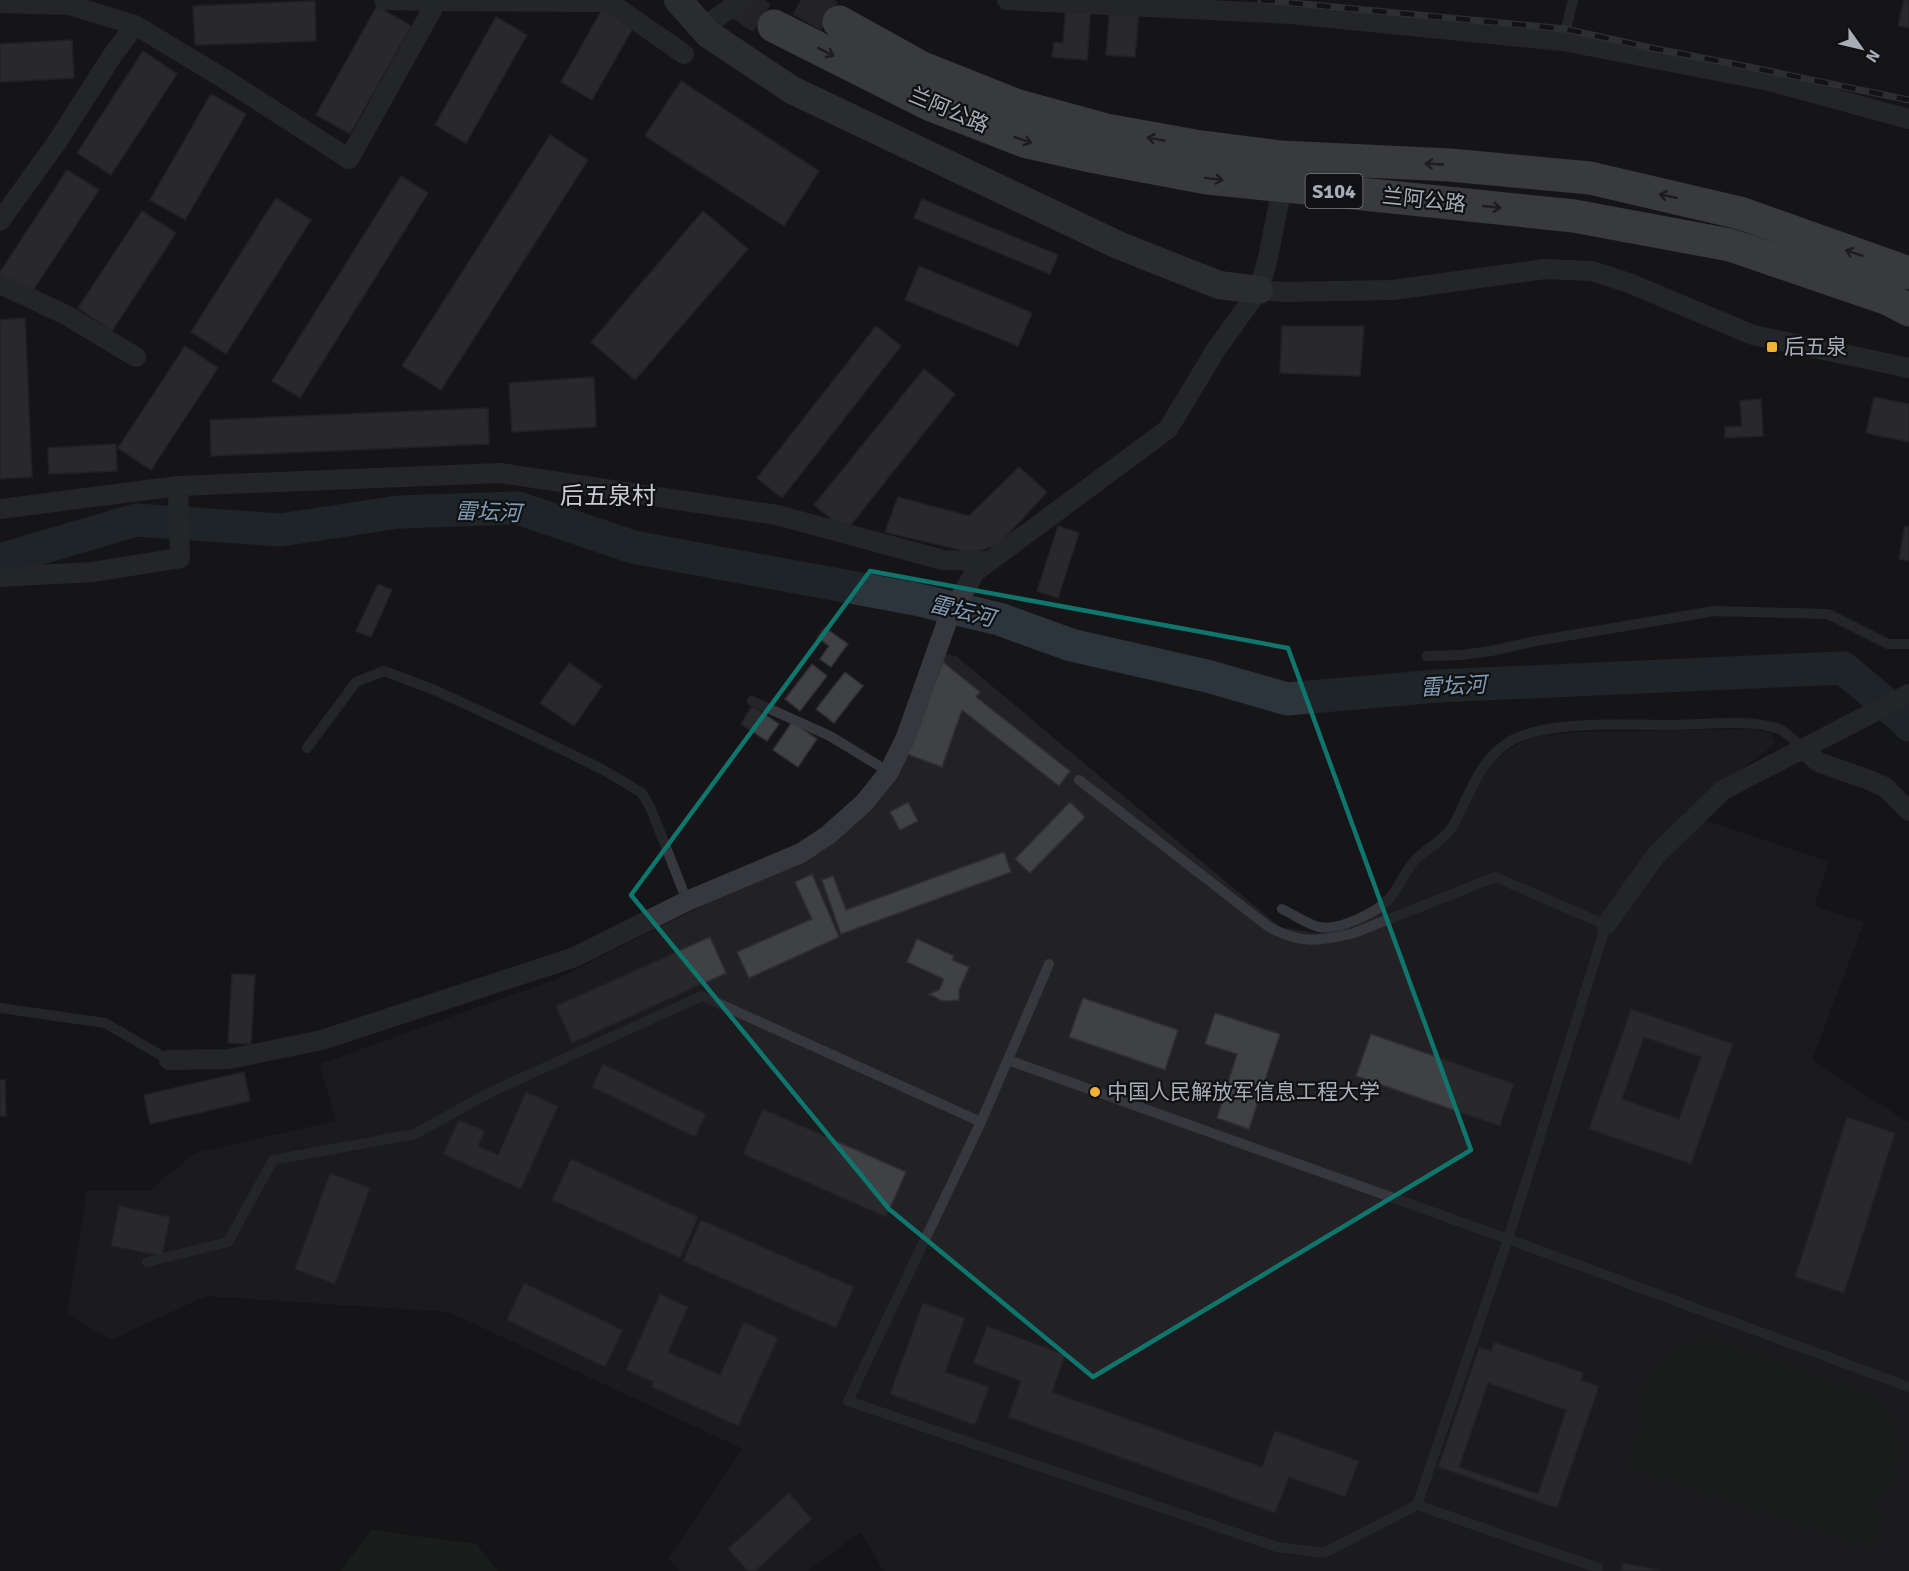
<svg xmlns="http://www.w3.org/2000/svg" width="1909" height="1571" viewBox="0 0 1909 1571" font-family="Signika,'Noto Sans SC',sans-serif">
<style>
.built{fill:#222225}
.green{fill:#1e261f}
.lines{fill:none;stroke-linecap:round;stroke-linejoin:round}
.river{stroke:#2c353c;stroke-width:33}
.building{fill:#404145;stroke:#303034;stroke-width:1.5;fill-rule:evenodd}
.highway-tunnel{stroke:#333438;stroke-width:33;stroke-dasharray:33 16;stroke-linecap:butt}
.lane{stroke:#37383d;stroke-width:10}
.street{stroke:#37383d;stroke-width:20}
.secondary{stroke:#45474d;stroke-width:28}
.highway{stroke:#63666e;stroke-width:33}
.rail-casing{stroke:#4a4c52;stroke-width:7}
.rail{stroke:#111113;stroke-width:4.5;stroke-dasharray:14;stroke-linecap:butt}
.oneway{stroke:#26262a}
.marked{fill:none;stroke:#0f766e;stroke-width:4.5;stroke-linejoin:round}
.poi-dot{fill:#f2b134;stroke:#111113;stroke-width:2}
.labels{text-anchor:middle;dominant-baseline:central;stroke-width:4.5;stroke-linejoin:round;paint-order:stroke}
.shield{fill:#111113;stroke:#7b7e86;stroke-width:1.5}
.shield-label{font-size:20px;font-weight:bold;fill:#a8adb8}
.street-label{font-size:21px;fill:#a8adb8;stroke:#111113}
.poi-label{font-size:21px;fill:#a8adb8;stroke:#111113;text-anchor:start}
.water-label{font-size:22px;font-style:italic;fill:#7f9bb3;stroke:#111113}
.quarter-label{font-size:24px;fill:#c9ccd4;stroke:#111113}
</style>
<rect width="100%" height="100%" fill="#161618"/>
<path class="built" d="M947 654 956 656 1280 927 1316 933 1332 931 1365 919 1418 860 1444 842 1489 766 1509 750 1522 742 1537 737 1578 732 1751 729 1771 733 1775 744 1683 813 1829 862 1814 906 1864 922 1812 1060 1909 1123V1571H884L860 1532 808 1571H679L668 1558 743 1449 449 1312 206 1296 111 1340 67 1313 87 1191H149L195 1153 336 1121 320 1064 557 979 838 837 878 802 905 756 943 656Z"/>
<path class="green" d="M1712 1340 1866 1394C1909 1427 1909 1472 1872 1509L1884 1514 1873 1547 1629 1466 1641 1430 1640 1405 1651 1373 1671 1354 1689 1344Z
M371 1530 476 1544 498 1571H341Z"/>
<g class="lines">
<path class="river" d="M0 560 136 520 281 530 398 512 518 508 633 547 915 599 999 619 1071 645 1207 676 1287 699 1438 686 1843 668 1903 718 1909 725"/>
</g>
<path class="building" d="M1904 0H1909V28L1898 26Z
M315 1 316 41 195 45 193 6Z
M1066 3 1091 5 1087 60 1052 57 1054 42 1063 43Z
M377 6 411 26 350 134 316 115Z
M603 8 634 26 592 100 561 82Z
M1110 8 1139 10 1135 57 1106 55Z
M496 17 527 35 466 143 435 125Z
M72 40 74 78 0 82V44Z
M143 51 177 74 111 175 77 153Z
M681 81 819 171 784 226 645 136Z
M211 94 246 114 185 220 150 200Z
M550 135 588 160 441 390 402 366Z
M67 170 99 190 30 295 0 276V272Z
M401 176 428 193 300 398 272 381Z
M276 198 311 220 226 354 191 332Z
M922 199 1058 255 1050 274 914 218Z
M142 211 176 233 112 331 78 308Z
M703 211 748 249 635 380 591 342Z
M919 266 1032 313 1018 346 905 300Z
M25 318 32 477 0 479V320Z
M876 326 901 346 782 498 757 478Z
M1282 326H1364L1360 376 1280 373Z
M185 346 218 368 151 470 118 448Z
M924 369 955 394 846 531 814 505Z
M594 377 596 427 512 432 509 383Z
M1874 397 1909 404V442L1866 433Z
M1761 399 1763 436 1725 438V427L1742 426 1740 401Z
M488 408 489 444 211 456 210 420Z
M116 444 117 471 49 474 48 448Z
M1019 467 1047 492 998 545 972 553 885 532 898 497 969 516Z
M1058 526 1079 533 1058 598 1037 591Z
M1905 526 1909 527V561L1899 559Z
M378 584 392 590 371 637 356 631Z
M824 627 848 644 831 667 820 659 829 646 817 637Z
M943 662 980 692 976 697 1070 771 1059 786 962 710 942 767 907 754Z
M569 663 602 686 574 726 540 703Z
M812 664 827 676 800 711 785 699Z
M845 672 863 686 834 723 816 709Z
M752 706 779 724 767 741 741 724Z
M792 722 817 739 798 767 773 750Z
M908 802 918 821 900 830 890 812Z
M1070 802 1085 817 1030 873 1015 859Z
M1004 852 1011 872 841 934 822 880 833 876 846 910Z
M812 874 839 937 749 978 737 952 812 919 795 882Z
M710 937 726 973 572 1043 556 1006Z
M917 939 954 956 952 960 969 967 959 990V1000L942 1001 929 994 939 990 944 979 907 962Z
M232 974 255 975 251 1044 228 1043Z
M1083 998 1178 1030 1165 1070 1069 1037Z
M1631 1009 1733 1044 1691 1164 1589 1129ZM1644 1037 1701 1057 1679 1119 1622 1099Z
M1215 1013 1280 1034 1249 1129 1217 1118 1237 1054 1205 1044Z
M1371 1034 1514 1084 1500 1126 1356 1076Z
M603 1064 706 1114 695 1137 592 1087Z
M244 1072 250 1101 150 1124 144 1095Z
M0 1080H5L6 1116H0Z
M526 1092 558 1106 521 1189 443 1154 459 1120 485 1131 478 1146 498 1155Z
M763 1109 906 1172 886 1217 743 1154Z
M1847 1117 1895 1133 1844 1293 1795 1277Z
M571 1159 698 1217 680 1258 552 1200Z
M330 1173 370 1188 335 1284 295 1269Z
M119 1206 170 1217 162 1256 111 1246Z
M701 1220 854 1287 836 1328 683 1261Z
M524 1283 623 1330 605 1367 507 1320Z
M660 1294 688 1307 668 1352 720 1375 744 1322 778 1338 738 1426 652 1387 654 1382 626 1370Z
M923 1303 965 1318 945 1372 989 1387 975 1425 890 1394Z
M987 1326 1065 1355 1052 1392 1262 1467 1275 1431 1359 1461 1345 1497 1289 1477 1275 1513 1008 1417 1021 1381 973 1363Z
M1494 1342 1584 1373 1581 1380 1599 1386 1557 1508 1438 1467 1479 1347 1491 1351ZM1488 1383 1566 1410 1538 1494 1459 1467Z
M789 1493 812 1519 755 1571H748L728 1549Z
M1623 1563 1659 1570V1571H1621Z"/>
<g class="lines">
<path class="highway-tunnel" d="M734 0 774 26
M801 0 839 22"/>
<path class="lane" d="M1563 41 1573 0
M1427 656 1461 655 1491 651 1536 641 1714 611 1828 614 1888 644H1909
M752 701 830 736 889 772
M307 748 356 682 384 671 437 691 517 728 602 769 642 793 651 809 687 901
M1282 909C1293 914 1307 924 1319 927 1338 931 1376 913 1389 899 1400 886 1406 869 1417 858 1430 846 1446 839 1454 824 1470 794 1478 762 1509 742 1546 719 1631 725 1675 725 1704 724 1753 719 1779 729 1788 733 1797 743 1804 749
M1049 964 981 1122 848 1401 1277 1547 1324 1553 1417 1505 1508 1239 1606 925 1495 877 1354 933C1319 941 1302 945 1269 927L1079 780
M0 1008 105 1023 169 1060
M1008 1060 1508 1239 1909 1387
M147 1262 228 1242 273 1160 415 1134 491 1092 702 996 981 1122
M1417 1505 1598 1568"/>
<path class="street" d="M384 0 437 1
M1007 0 1291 14 1563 41 1769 81 1909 119
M0 3 69 5 135 25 223 78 349 159 437 1 609 2 684 54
M702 28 742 0
M0 221 57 142 112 56 135 25
M0 284 66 315 136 357
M1259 290 1283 292 1393 290 1545 269 1592 271 1629 283 1753 335 1909 368
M0 509 178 486 500 473 777 515 943 560 988 561
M0 577 92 572 180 558 178 486
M1804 749 1818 762 1869 780 1885 787 1909 811
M1606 925 1656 855 1723 790 1909 694
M169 1060 229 1059 322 1040 575 957 687 901 801 853 828 835 864 803 889 772 906 737 948 619 975 572 1168 429 1217 348 1259 290 1268 258 1282 187 1281 175"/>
<path class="secondary" d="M678 0 708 34 792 90 1118 245 1219 285 1259 290"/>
<path class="highway" d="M839 22 920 67 1018 106 1106 130 1195 146 1280 157 1450 165 1590 178 1740 213 1909 273
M774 26 929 104 1027 142 1090 156 1207 178 1574 216 1730 245 1888 299 1909 310"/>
<defs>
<path id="rail" d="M1261 0 1565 29 1651 48 1754 68 1909 100"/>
</defs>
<use href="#rail" class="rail-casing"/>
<use href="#rail" class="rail"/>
</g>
<defs><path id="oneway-shaft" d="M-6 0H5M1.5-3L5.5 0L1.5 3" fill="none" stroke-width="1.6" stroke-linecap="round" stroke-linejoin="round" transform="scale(1.5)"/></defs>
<g class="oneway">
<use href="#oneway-shaft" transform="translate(826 52) rotate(27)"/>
<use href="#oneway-shaft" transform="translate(1156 139) rotate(-170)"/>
<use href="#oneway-shaft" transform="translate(1023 140) rotate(19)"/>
<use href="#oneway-shaft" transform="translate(1434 164) rotate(-177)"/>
<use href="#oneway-shaft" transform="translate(1214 179) rotate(7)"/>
<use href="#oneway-shaft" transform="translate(1668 196) rotate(-167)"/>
<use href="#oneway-shaft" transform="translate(1492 207) rotate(6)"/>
<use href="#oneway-shaft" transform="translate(1854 253) rotate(-161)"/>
</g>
<path d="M0 0H1909V1571H0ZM870 571 1288 648 1471 1150 1093 1377 889 1209 631 895Z" fill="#161618" fill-opacity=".55" fill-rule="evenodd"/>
<path class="marked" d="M870 571 1288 648 1471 1150 1093 1377 889 1209 631 895Z"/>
<g class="poi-dot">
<rect x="1766" y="341" width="12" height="12" rx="3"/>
<circle cx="1095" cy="1092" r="6"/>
</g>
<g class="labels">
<rect class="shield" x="1305.5" y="174" width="57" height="34" rx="4.5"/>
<g class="shield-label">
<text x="1334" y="191">S104</text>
</g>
<g class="street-label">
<text transform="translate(949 110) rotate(23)">兰阿公路</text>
<text transform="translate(1424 200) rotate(6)">兰阿公路</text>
</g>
<g class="poi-label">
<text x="1784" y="347">后五泉</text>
<text x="1107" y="1092">中国人民解放军信息工程大学</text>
</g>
<g class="water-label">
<text transform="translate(488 512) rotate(2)">雷坛河</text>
<text transform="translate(962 611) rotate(14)">雷坛河</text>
<text transform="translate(1453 686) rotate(-3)">雷坛河</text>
</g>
<g class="quarter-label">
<text x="608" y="496">后五泉村</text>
</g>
</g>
<g transform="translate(1861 48) rotate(124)" stroke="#111113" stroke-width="4.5" paint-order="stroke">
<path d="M0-4.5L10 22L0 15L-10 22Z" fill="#a8adb8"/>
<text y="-9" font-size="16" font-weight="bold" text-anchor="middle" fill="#a8adb8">N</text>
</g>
</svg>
